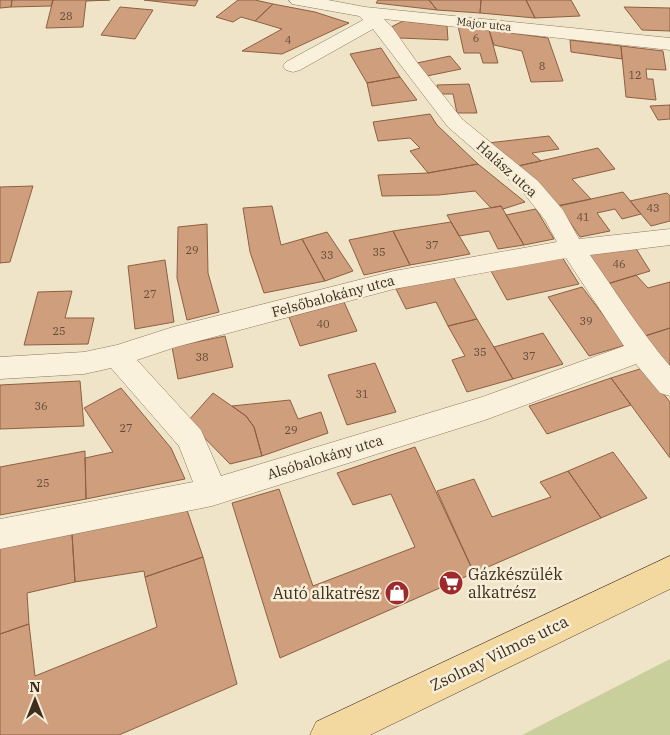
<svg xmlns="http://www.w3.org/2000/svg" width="670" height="735" viewBox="0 0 670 735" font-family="'IBM Plex Serif',serif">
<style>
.green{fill:#c9cf9b}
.building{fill:#cf9f7d;stroke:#8d5f41}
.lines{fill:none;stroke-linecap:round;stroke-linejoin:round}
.street-casing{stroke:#8d765c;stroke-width:1}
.primary-casing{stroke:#5b4430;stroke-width:1}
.street{fill:#faf1dc;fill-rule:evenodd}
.primary{fill:#f3d9a0;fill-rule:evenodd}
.labels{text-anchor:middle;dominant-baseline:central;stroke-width:5;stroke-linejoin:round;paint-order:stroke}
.number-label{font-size:11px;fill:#624a37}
.far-street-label{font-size:11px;fill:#3d2e20;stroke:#f7eed8}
.street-label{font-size:14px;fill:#3d2e20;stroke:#f7eed8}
.near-poi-label{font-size:16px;fill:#3d2e20;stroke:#f7eed8;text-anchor:start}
.near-street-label{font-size:16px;fill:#3d2e20;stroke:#f7eed8}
</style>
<rect width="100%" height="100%" fill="#f0e4c8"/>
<path class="green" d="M670 659V735H522Z"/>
<path class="building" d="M0 0H12L11 7 0 8Z
M12 0H53L51 6 11 7Z
M53 0H110L86 1 83 27 46 28Z
M144 0H198L195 6Z
M238 0H255L273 4 255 21 241 17 233 22 216 17Z
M378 0H429L437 10 376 3Z
M429 0H481L480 13 437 10Z
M481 0H526L535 18 480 13Z
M526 0H571L580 16 535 18Z
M273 4 315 12 349 23 282 54 242 51 282 29 255 21Z
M120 7 153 10 135 39 101 35Z
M624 7 670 8V31L642 30Z
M403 21 447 26 448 40 400 38 389 28Z
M458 26 489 30 498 63H483L480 53H464Z
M489 30 548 38 563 81 531 82 522 51 494 45Z
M570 40 621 46 622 59 571 52Z
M621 46 663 51 666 70 646 69 647 79H653L656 100 626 97Z
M381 48 400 77 367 83 350 54Z
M450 56 461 69 427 76 417 63Z
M400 77 417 100 372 106 367 83Z
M469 84 477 113H457L453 94H439L437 85Z
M670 105V119L658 120 650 106Z
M430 114 437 125 478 164 428 173 410 151 420 148 410 138 378 141 373 122Z
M549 136 559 149 532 153 541 161 518 166 488 143Z
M598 148 615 169 572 179 591 199 556 206 518 166Z
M478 164 525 202 503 209 501 206 491 208 475 191 439 195 382 196 378 175 428 173Z
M33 186 10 262 0 263V187Z
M623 192 641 214 622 219 615 209 597 213 610 231 580 237 559 206Z
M667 193 670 196V221L651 226 630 201Z
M272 206 281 245 302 239 325 281 264 293 250 252 243 208Z
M501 206 524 245 498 249 489 231 459 236 447 215Z
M536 209 554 239 524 245 506 215Z
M451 222 470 254 410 265 393 231Z
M207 224 208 273 219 312 187 320 177 278 178 227Z
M393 231 410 265 364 275 349 240Z
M327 232 353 271 325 281 302 239Z
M635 247 650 271 604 285 587 256 594 251Z
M562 257 579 284 507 300 491 271Z
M165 260 174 322 135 329 128 266Z
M452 275 477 319 448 326 436 302 406 309 396 289Z
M636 275 648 288 670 282V328L645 336 604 285Z
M582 287 626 345 589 356 548 297Z
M72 291 65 318H94L88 344 24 345 38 292Z
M344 302 357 331 300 346 289 317Z
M477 319 513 379 467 392 452 360 465 356 448 326Z
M670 328V367L645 336Z
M543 333 563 364 513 379 494 347Z
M225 336 233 367 178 379 172 347Z
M375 363 396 412 347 425 328 375Z
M643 368 670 402V458L611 378Z
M611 378 631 405 547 434 529 406Z
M80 381 84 426 0 429V385Z
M121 388 171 448 185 479 86 499 85 458 113 452 84 408Z
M213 393 246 416 254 427 262 456 230 464 188 421Z
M290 400 298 419 321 412 328 433 262 456 254 427 246 416 232 406Z
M415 447 474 573 280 658 232 503 279 489 313 586 415 547 391 494 353 505 337 473Z
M85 451 86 499 0 515V467Z
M613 452 647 498 601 518 568 471Z
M568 471 601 518 474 573 437 491 474 479 492 517 551 497 540 482Z
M187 510 203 557 145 577 144 571 75 582 72 534Z
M72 534 75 582 27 593 29 624 0 634V548Z
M203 557 237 684 119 735H0V634L29 624 35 676 157 627 145 577Z"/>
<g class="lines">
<defs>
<path id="street" d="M289 0H328L365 7 670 38V50L384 19 392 27 416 61 462 119 538 181 563 210 579 239 670 229V245L590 255C616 292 640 331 670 366V396L660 393 636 364 485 420 212 506 0 549V519L193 482 179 446 111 368 84 374 0 379V357L84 352 117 345 173 327 394 271 557 242 545 220 522 191 448 127 373 29 300 70 293 72 286 70 283 66 286 62 363 20 359 16 292 4ZM566 258 624 346 482 397 221 476 201 430 137 360 176 347 394 289Z"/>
<path id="primary" d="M670 556V589L370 735H310L316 722Z"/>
</defs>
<use href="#street" class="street-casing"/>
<use href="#primary" class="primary-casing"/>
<use href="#street" class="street"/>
<use href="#primary" class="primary"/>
</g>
<defs>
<symbol id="supermarket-disc" viewBox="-11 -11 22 22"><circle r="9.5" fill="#9e2a2b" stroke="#f7eed8"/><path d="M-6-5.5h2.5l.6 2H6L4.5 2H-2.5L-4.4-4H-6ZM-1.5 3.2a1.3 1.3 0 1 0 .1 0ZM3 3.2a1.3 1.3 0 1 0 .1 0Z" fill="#fff"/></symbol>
<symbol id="shop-disc" viewBox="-11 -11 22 22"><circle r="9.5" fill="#9e2a2b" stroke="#f7eed8"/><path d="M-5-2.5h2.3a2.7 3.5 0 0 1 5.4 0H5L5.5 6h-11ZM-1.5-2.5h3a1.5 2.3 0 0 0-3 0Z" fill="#fff"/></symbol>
</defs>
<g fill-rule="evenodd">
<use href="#supermarket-disc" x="437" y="569" width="28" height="28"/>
<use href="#shop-disc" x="383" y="579" width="28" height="28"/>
</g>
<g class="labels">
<g class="number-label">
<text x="66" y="16">28</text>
<text x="476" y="38">6</text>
<text x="288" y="40">4</text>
<text x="542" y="66">8</text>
<text x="635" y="75">12</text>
<text x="653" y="208">43</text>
<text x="583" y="217">41</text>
<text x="432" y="245">37</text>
<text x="192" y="250">29</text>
<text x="379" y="252">35</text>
<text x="327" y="255">33</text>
<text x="619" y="264">46</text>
<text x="150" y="294">27</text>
<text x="586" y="321">39</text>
<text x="323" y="324">40</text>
<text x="59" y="331">25</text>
<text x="480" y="352">35</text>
<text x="529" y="356">37</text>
<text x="202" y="357">38</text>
<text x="362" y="394">31</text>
<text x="41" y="406">36</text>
<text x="126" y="428">27</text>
<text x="291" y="430">29</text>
<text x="43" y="483">25</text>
</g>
<g class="far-street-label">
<text transform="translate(484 24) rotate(6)">Major utca</text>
</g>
<g class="street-label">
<text transform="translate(507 169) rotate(42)">Halász utca</text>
<text transform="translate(333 296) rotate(-15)">Felsőbalokány utca</text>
<text transform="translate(325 457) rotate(-17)">Alsóbalokány utca</text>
</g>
<g class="near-poi-label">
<text x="468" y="574">Gázkészülék<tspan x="468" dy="18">alkatrész</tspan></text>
<text x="380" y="593" text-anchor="end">Autó alkatrész</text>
</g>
<g class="near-street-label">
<text transform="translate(499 653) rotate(-26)">Zsolnay Vilmos utca</text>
</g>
</g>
<g transform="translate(35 700)" stroke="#f7eed8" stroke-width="4" paint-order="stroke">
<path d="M0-4L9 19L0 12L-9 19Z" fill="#3d2e20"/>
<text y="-8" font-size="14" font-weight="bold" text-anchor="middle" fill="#3d2e20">N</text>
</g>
</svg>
